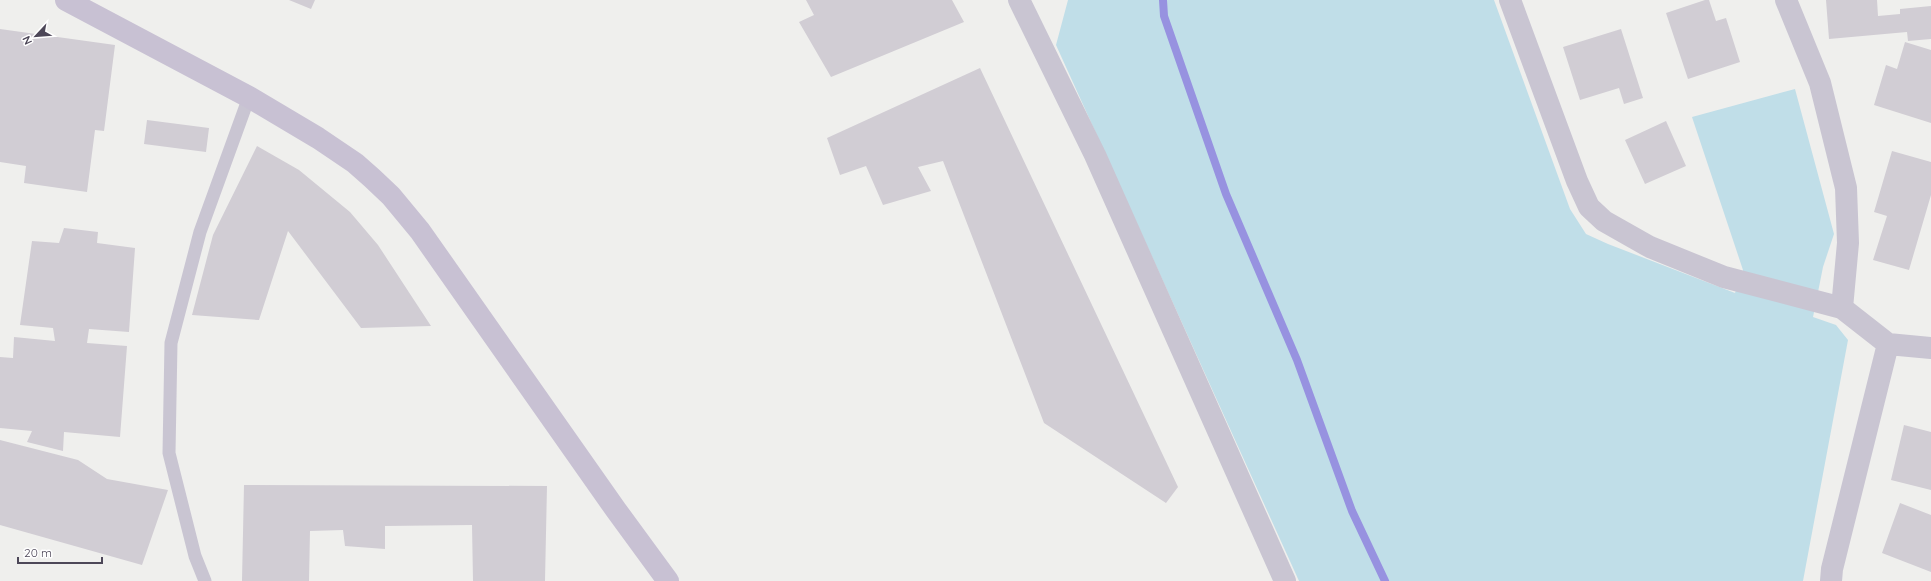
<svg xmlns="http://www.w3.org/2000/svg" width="1931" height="581" viewBox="0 0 1931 581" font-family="Quicksand,sans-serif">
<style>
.green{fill:#c0dee8}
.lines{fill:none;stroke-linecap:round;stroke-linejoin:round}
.stream{stroke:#9792e0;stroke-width:8}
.building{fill:#d1cdd4}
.lane{stroke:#c9c5d2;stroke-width:13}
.street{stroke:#c9c5d2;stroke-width:22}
.secondary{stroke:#c8c1d3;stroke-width:22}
</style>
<rect width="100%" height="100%" fill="#efefed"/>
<path class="green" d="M1068 0H1494L1570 209 1586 234 1608 244 1735 293 1743 270 1692 117 1795 89 1834 234 1823 267 1813 317 1836 325 1848 340 1803 581H1299L1056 45Z"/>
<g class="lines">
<path class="stream" d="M1163 0 1164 16 1226 194 1297 360 1352 511 1385 581"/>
</g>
<path class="building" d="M289 0H315L311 9Z
M806 0H952L964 22 831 77 799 22 814 15Z
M1705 0H1709L1716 21 1726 18 1740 62 1688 79 1666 13Z
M1826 0H1877L1878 16 1900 14V9L1931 6V39L1908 41 1907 32 1829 39Z
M0 29 115 45 104 131 95 130 87 192 24 183 26 166 0 162Z
M1621 29 1643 98 1624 104 1619 88 1580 100 1563 47Z
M1905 42 1931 50V123L1874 105 1886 65 1897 69Z
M980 68 1178 487 1166 503 1044 423 943 161 918 167 931 191 883 205 866 166 840 175 827 138Z
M147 120 209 128 206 152 144 144Z
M1666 121 1686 166 1645 184 1625 140Z
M257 146 299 170 350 212 378 245 431 326 361 328 288 231 259 320 192 315 213 235Z
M1892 151 1931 162V195L1909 270 1873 260 1887 216 1874 212Z
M64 228 98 232 97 243 135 248 129 332 89 329 87 343 127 346 120 437 64 432 63 451 27 442 32 431 0 428V357L13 358 14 337 55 341 53 328 20 325 32 241 59 243Z
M1904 425 1931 432V490L1891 480Z
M0 440 78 460 107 479 168 490 142 565 0 525Z
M244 485 547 486 545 581H473L472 525 385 526V549L345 546 343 530 310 531 309 581H242Z
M1900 503 1931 515V572L1882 553Z"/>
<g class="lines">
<path class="lane" d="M205 581 195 556 169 453 171 343 200 232 249 97"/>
<path class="street" d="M1019 0 1095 155 1285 581
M1510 0 1577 181 1589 207 1604 221 1650 247 1724 277 1842 308
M1786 0 1820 83 1846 188 1848 243 1842 308 1888 344 1931 348
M1831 581 1832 569 1888 344"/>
<path class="secondary" d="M66 0 249 97 318 138 355 163 372 178 391 196 420 231 616 510 668 581"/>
</g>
<g transform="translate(36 36) rotate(244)" stroke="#ffffff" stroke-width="3" paint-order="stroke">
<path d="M0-3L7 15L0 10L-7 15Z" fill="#4d4758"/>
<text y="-6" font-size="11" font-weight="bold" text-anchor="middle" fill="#4d4758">N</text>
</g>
<path d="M18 557v6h84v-6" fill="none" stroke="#4d4758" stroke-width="2"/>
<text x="24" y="557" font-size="12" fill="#4d4758" stroke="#ffffff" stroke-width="3" paint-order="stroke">20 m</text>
</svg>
